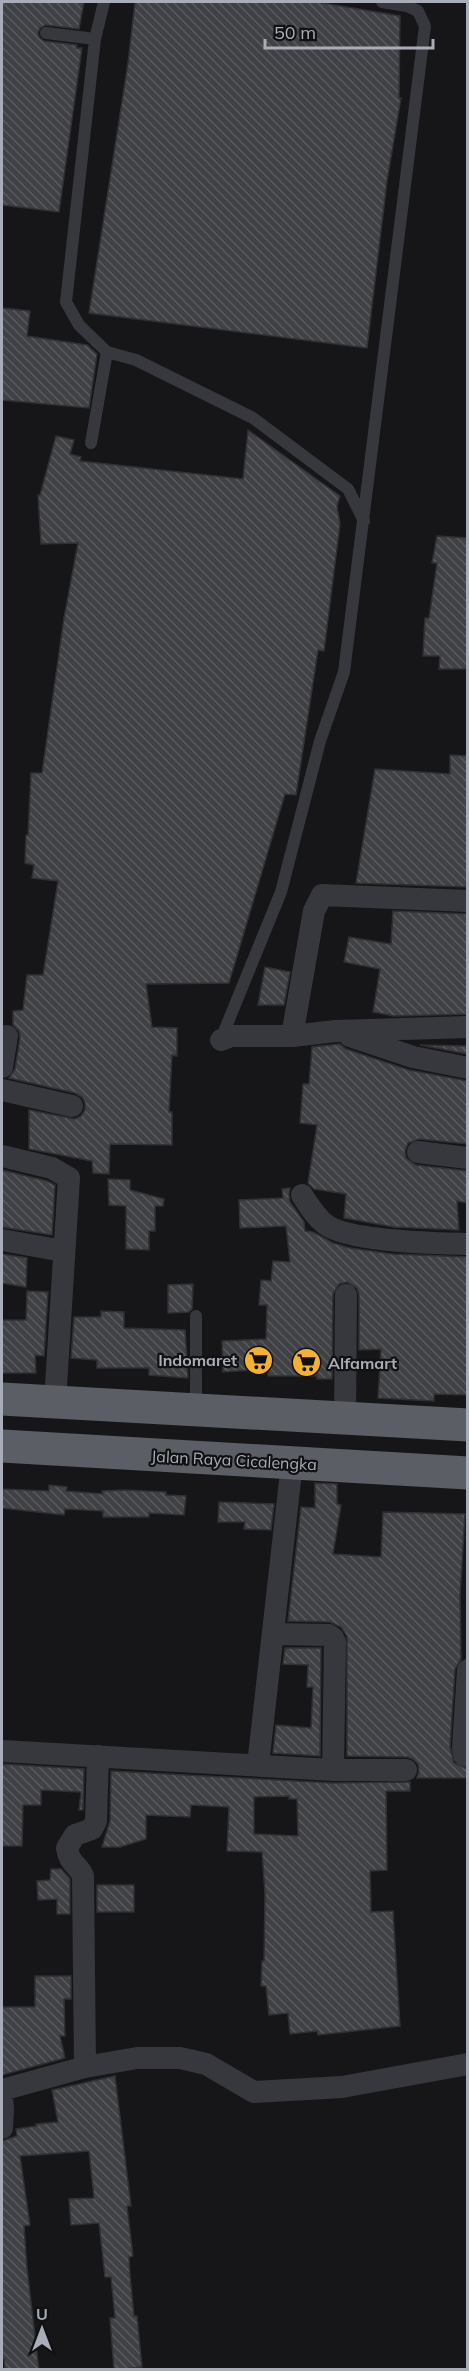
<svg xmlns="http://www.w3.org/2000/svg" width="469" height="2371" viewBox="0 0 469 2371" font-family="Mulish,sans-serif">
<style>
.building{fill:url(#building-back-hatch);stroke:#303034;stroke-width:1.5;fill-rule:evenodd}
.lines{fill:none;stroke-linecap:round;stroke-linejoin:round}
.service{stroke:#37383d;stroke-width:12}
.minor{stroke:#37383d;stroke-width:22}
.trunk{stroke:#5b5e65;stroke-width:33}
.labels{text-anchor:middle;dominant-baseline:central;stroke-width:4.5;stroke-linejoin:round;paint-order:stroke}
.poi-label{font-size:16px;font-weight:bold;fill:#a8adb8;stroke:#111113;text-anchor:end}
.street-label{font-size:16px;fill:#a8adb8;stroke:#111113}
</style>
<defs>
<pattern id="building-back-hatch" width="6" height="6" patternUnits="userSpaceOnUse" patternTransform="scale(1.5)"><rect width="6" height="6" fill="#404145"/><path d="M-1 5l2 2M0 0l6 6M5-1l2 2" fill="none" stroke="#595a5e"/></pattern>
</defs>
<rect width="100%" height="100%" fill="#161618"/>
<path class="building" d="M2 2H84L79 29 46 25 40 28 38 33 39 37 44 41 77 45 76 48H82L59 212 2 205Z
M135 2H317L400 16 399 98H401L387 181 367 348 89 313 128 63Z
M2 308 30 311 27 336 87 345 97 354 89 408 2 400Z
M248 430 340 496 337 506 340 524 324 651 318 650 296 795 285 794 229 983 146 984 152 1027 177 1028V1056L172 1055 169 1112H172V1145L110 1144 109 1174 93 1173 92 1161 29 1149V1110L75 1119 81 1116 85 1110V1103L82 1097 75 1093 9 1078 15 1069 20 1038 19 1031 13 1025V1011L23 1010 27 975H43L58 881 32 878 34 865 25 863 26 835H28L31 773H42L64 618 78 543 41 544 38 495H40L56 436 74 440 70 454 81 457 80 461 243 479Z
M437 536 468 538V669H439L440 656H423L425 618H429L437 563H432Z
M450 755 468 756V887L356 883 375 769 450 774Z
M393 911 468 914V1014L394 1016 373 1012 380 969 344 962 349 937 391 944Z
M265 967 290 972 284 1005H258Z
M340 1044 346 1049 409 1070 468 1081V1144L419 1139 408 1143 405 1151 406 1158 416 1165 468 1171V1203L457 1201 459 1230 394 1227 344 1218 346 1194 314 1189 308 1183 317 1125 300 1123 303 1084H309L312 1047Z
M420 1045 468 1046V1054Z
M2 1170 47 1181 55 1185 52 1235 2 1227Z
M108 1179 130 1180V1190L164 1199 163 1206H155V1231H149V1250L126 1249V1206L109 1205Z
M290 1188 289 1195 290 1202 304 1222 305 1231 313 1232 333 1243 350 1248 392 1254 468 1257V1395L434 1394V1401L378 1398 381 1349 359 1350V1295L357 1288 347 1282 339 1284 333 1294 332 1379H317V1376H268V1369L223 1372 222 1341 266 1339 267 1305H259L261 1280 271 1281 273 1261 290 1262 286 1226 240 1228 239 1200 283 1198 282 1189Z
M2 1254 27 1258 26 1287 2 1283Z
M193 1284 192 1309 189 1312 168 1313V1285Z
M27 1291 48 1292 44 1356 35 1355 36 1373H2V1320H26Z
M101 1311 124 1312V1328L185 1330 188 1378 149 1375V1368H97V1360L71 1358 74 1317H101Z
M315 1483 337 1484V1504L341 1505 333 1554 381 1557 383 1512 465 1514 460 1596 461 1659 455 1669 450 1747 454 1763 468 1769V1778H417L419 1771 418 1764 413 1759 407 1757 347 1756V1636L341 1627 330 1622 288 1621 301 1507 315 1508Z
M49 1485 67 1487 66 1491 103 1494 102 1491 125 1490 166 1492V1495L186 1496 184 1515 149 1513V1517H103V1511L65 1509 64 1515 2 1508V1489L49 1491Z
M219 1502 274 1504 271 1530 244 1529 245 1522H218Z
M285 1648H321L320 1756 273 1753 276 1725 311 1728 313 1687H307L308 1665 283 1664Z
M2 1764 84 1769 83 1810H79L81 1792 41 1790V1805H23L22 1846H2Z
M111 1771 332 1783 410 1782V1791H386L387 1870 370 1871 371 1912 393 1911 400 2026 318 2035 317 2031 290 2034 288 2013 269 2015 266 1986H261L262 1961H264L265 1894 262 1852 227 1851 229 1807 191 1805 190 1817 146 1815V1839L120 1847H102L110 1821ZM289 1796V1799H297L298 1836 254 1834V1797Z
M51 1869H61L70 1879V1914H57V1899L38 1900 37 1881 50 1880Z
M97 1885H134V1912H97Z
M35 1976H71V1999H64L65 2036H60L65 2058 2 2075V2007H35Z
M115 2076 131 2206H127L133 2256 129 2257 130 2275 134 2316H137L142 2367 114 2370 110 2318H115L111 2277H105L99 2223 71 2225 69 2199 94 2198 89 2151 20 2156 30 2225 24 2226 27 2268 39 2370H5L4 2359H2V2141L17 2136 16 2129 37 2126 36 2124 58 2122 52 2090Z"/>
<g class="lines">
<path class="service" d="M104 2 95 39 66 302 79 325 107 352 136 360 253 418 348 489 364 521
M46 33 95 39
M91 443 107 352
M221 1039 281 892 320 741 344 672 425 26 418 11 407 6 382 2
M196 1408V1316"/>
<path class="minor" d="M292 1036 336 1031 468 1027
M350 1036 413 1057 468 1068
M221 1040 231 1036H292L314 911 322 895 468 901
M2 1067 7 1036
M2 1090 72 1106
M418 1152 468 1158
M2 1156 52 1168 69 1178 55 1402
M302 1195C309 1206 315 1216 325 1224 348 1242 436 1243 468 1244
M2 1240 63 1251
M345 1418 346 1295
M273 1634 329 1635 333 1638 335 1642 333 1770
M468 1670 463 1748 464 1755 468 1756
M2 1751 333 1770H406
M258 1765 292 1463
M85 2067 83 1876C78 1864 69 1864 67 1848L75 1835 92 1829 96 1821 98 1756
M2 2090 85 2067 137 2058H180L206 2064 254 2092 342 2087 468 2064
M2 2098 3 2109 2 2128"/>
<path class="trunk" d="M2 1399 468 1425
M2 1446 468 1473"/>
</g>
<defs>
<symbol id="supermarket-disc" viewBox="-11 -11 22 22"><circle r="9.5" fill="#f2b134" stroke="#111113"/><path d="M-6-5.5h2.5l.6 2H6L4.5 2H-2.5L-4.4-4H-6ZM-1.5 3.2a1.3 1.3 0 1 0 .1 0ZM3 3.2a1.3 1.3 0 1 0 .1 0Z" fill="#111"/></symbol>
</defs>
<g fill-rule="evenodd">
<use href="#supermarket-disc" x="242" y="1344" width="33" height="33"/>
<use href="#supermarket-disc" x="290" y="1346" width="33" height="33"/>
</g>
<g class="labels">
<g class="poi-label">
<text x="237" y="1360">Indomaret</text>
<text x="328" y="1363" text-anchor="start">Alfamart</text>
</g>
<g class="street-label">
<text transform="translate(234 1460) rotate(3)">Jalan Raya Cicalengka</text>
</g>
</g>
<rect width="469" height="2371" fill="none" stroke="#a8adb8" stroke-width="6"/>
<g transform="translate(42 2329)" stroke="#111113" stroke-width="4.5" paint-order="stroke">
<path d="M0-4.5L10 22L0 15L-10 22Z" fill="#a8adb8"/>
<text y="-9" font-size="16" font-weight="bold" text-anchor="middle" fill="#a8adb8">U</text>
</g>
<path d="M265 39v9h168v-9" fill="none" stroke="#a8adb8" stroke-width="3"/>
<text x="274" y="39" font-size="18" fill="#a8adb8" stroke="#111113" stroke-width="4.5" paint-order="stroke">50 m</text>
</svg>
